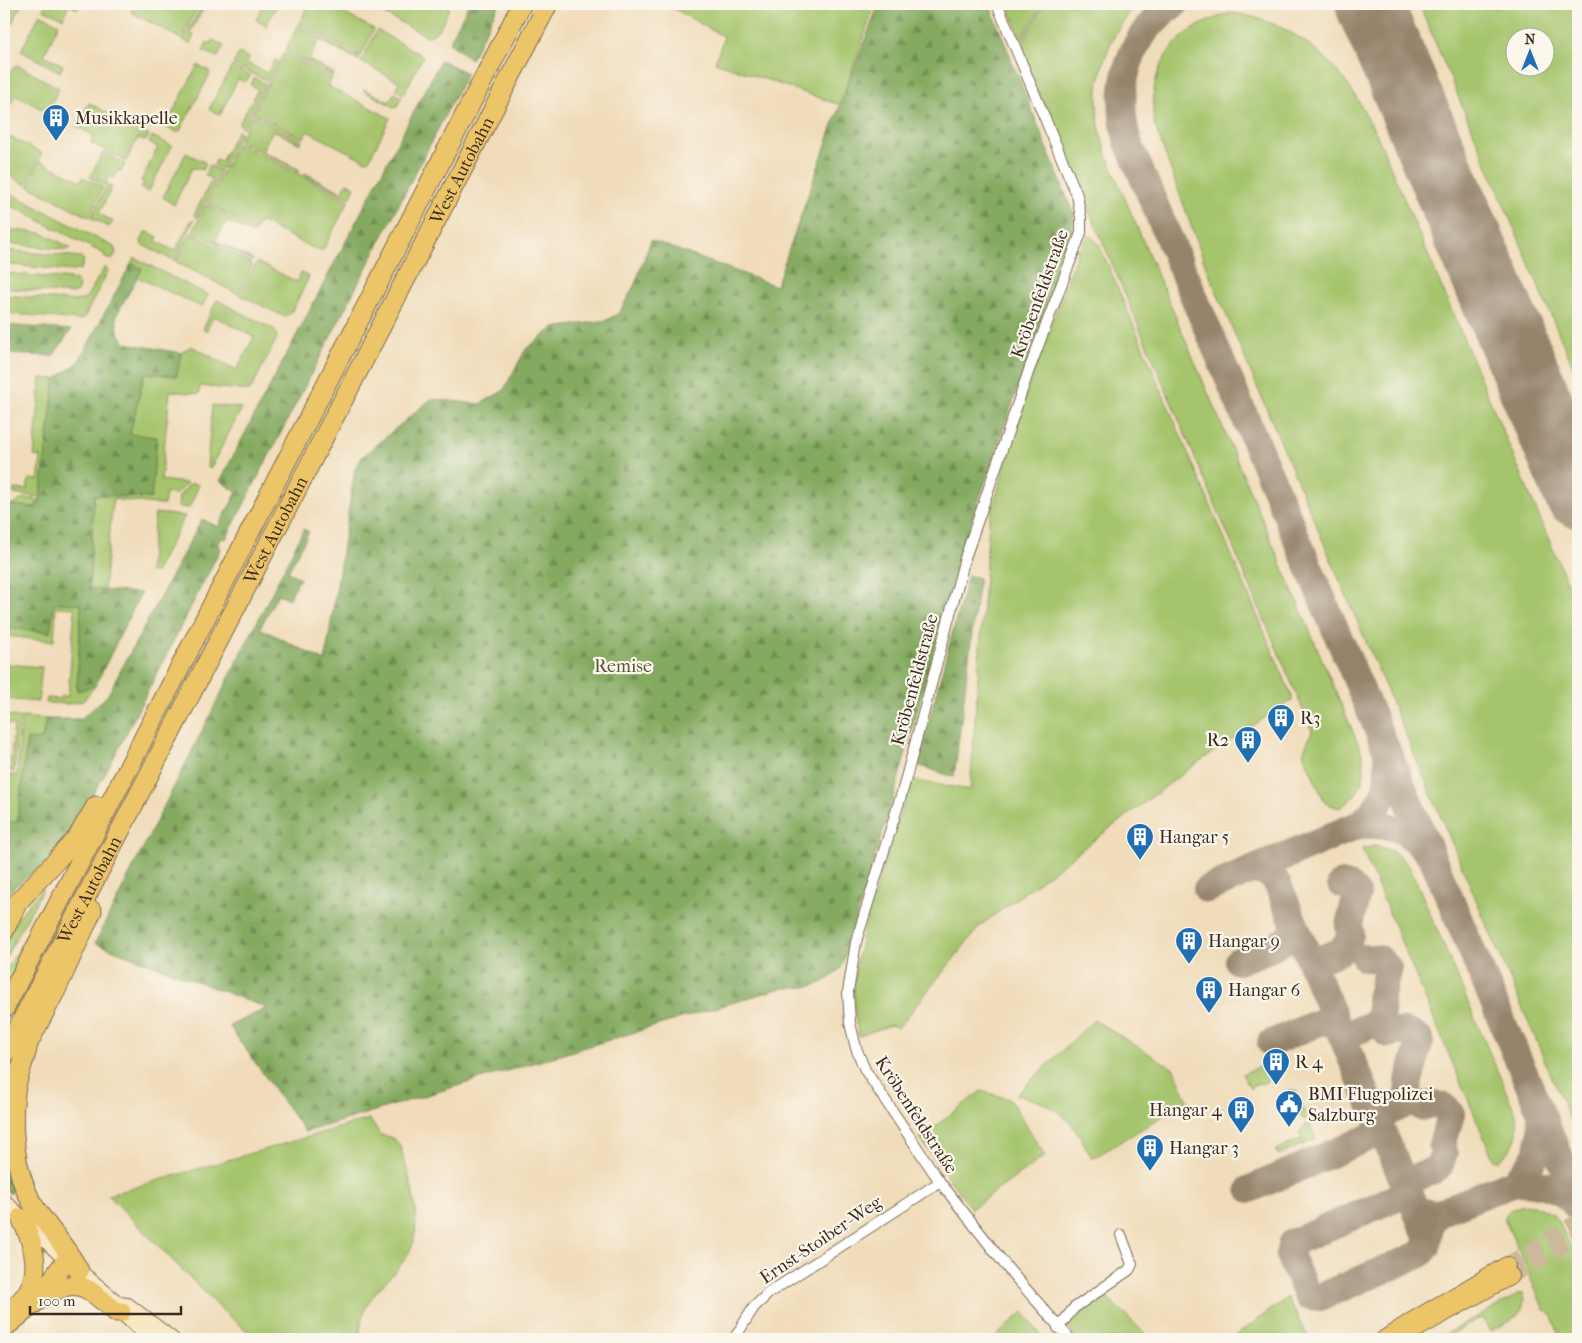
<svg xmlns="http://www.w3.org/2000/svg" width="1582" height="1343" viewBox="0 0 1582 1343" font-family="'IM FELL French Canon',serif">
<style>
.grass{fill:#a5c46c;stroke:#707745;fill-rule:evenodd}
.forest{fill:url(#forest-firs);stroke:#606a3f}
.park{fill:url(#park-tufts);stroke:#707745}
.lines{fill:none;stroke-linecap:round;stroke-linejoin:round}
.taxiway{stroke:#96836c;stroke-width:28}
.runway{stroke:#96836c;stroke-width:68}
.primary-tunnel{stroke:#ccb89b;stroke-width:16;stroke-dasharray:16 8;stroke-linecap:butt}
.street-casing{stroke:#7a6855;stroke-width:12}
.secondary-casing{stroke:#7a6855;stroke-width:16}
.primary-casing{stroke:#7a6855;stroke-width:18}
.highway-casing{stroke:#7a6855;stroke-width:21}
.street{stroke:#fff;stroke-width:10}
.secondary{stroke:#f8e8c3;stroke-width:14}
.primary{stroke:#edc569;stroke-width:16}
.highway{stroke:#edc569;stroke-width:19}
.labels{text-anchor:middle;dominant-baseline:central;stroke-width:4.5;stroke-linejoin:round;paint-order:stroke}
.poi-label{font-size:18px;fill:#3b2a1e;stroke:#fbf7ec;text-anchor:start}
.street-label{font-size:18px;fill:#3b2a1e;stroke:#fbf7ec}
.park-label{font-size:18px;fill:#5b5835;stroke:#fbf7ec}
</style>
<defs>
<pattern id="forest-firs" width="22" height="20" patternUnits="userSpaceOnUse" patternTransform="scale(1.25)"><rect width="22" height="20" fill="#84aa60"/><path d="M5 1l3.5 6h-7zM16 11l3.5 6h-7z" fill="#6d8b4f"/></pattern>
<pattern id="park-tufts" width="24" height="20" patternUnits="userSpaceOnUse" patternTransform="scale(1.25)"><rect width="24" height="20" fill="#a5c46c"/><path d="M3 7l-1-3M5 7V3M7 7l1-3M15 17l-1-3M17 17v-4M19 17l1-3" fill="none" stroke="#889f58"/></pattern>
</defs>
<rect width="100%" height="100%" fill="#fbf7ec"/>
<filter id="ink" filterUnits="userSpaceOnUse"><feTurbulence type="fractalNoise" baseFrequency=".02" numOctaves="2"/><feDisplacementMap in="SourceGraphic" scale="10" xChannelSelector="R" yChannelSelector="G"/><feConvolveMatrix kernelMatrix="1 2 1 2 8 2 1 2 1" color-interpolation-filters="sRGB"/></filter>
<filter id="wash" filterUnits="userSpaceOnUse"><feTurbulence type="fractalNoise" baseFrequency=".0096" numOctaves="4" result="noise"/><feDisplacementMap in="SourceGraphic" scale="20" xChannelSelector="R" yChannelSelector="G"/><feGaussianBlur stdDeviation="1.12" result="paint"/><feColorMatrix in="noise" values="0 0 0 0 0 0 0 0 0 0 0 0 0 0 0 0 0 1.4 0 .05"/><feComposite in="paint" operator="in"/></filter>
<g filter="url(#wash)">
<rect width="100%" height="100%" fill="#f0dcba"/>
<path class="grass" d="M4 4H22L4 39Z
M46 4H79L77 9 69 5 63 18 43 9Z
M135 4H188L197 8 181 39 131 12Z
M202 4H206L190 33 194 35 190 44 183 40Z
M263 4H278L266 26 256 20Z
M309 4H326L374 29 361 56 299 24Z
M365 4H451C446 14 440 36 427 36Z
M666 4H875L840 105 715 62 724 37Z
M1044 4H1138C1107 35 1092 82 1099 125 1101 141 1108 157 1114 173L1362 753C1368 778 1361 795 1339 808L1325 803 1303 753 1312 731 1020 49Z
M1419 4H1578V379ZM1514 38H1544V68H1514Z
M1231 13C1278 18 1318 45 1346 82 1358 98 1367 118 1377 135L1578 608 1577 1136 1206 267 1154 123C1147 64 1175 28 1231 13Z
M40 14 59 24 44 55 63 65 60 72 21 51Z
M298 26 360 58 359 61 319 40 309 60 334 73 333 76 285 51Z
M377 30 423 56 404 94 396 90 399 82 361 62Z
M213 40 224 46 218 57 203 51 207 42 211 44Z
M239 53 249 58 247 63 267 73 275 59 278 61 267 81 233 64Z
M284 53 332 78 328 86 390 118 369 160 366 161 307 131 303 139 253 113Z
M17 65 59 88 47 112 15 95 4 116C4 100 1 75 17 65Z
M198 65 209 71 210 74 180 131 176 132 165 127Z
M232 66 251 76 245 82 238 79 220 115 209 109Z
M254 78 266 84 243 128 239 124 258 89 251 85Z
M364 89 389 102 394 93 402 97 397 106 394 107 364 91Z
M89 103 149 135 146 141 138 138 126 161 91 143 94 136 76 126Z
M252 115 302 141 300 144 273 130 262 151 300 170 299 172 239 141Z
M237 131 241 132 222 169 214 165 216 160 221 162Z
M4 134 42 153 26 185 4 173Z
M152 136 172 146 149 191 141 189 144 182 141 181 158 147 149 143Z
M238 143 349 200 323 250H316L260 221 256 229 207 203Z
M103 152 125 164 121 172 118 170 114 178 109 176 105 185 90 177Z
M186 153 206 163 203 170 192 168 174 205 163 197Z
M40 161 81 181 83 177 103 187 89 217 28 186Z
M209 165 221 171 197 218 194 215 212 179 205 175Z
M305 173 342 192 347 183 355 187 350 198 304 175Z
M107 185 112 187 99 214 113 221 109 227 91 218Z
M4 190 114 247 116 253 112 260 105 258 104 254 4 202Z
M206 205 255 231 253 234 226 221 215 241 254 260 252 261 193 231Z
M194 220 175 261 142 245 141 241 146 231 158 237 156 241 175 251 191 221Z
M4 229 42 233 71 248 66 250 4 243Z
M191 233 251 263 252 266 238 294 176 262Z
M1090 235 1099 244 1293 699 1197 763 980 926 898 1028 891 1025 859 1036C845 981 863 931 879 879 890 846 900 813 911 780L970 790 989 520 1026 394 1078 251Z
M4 250 81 257 84 260 81 269 73 271 4 264Z
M135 258 208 295 202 307 137 277 142 269 131 264Z
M257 262 297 282 301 273 309 277 292 311 285 317 240 295Z
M105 267 108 271 84 318 79 320 4 313V295L76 301 85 299Z
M4 273 70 279 76 280 79 287 77 292 72 294 4 288Z
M217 300 275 330 277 338 250 391 200 386 199 394 170 391 161 480 187 483 176 494 166 493 164 505 113 499 104 590 89 589 94 494 150 498 129 435 145 373 176 376 181 353 191 346 237 370 254 337 214 316 206 331 203 329Z
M41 378 55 379 41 497 14 494V489L27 490 29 479 38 480 41 457 34 456Z
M212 405 242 408 210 469 207 467Z
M191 483 199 485 189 508 178 507 179 496Z
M24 498 40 500 35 507 4 505 15 504Z
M155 513 185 516 155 573 149 572Z
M54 603 81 604 77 690 95 686 83 701 68 704 46 703 47 698 61 699V696H68L75 608 56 607 54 641 4 636V628L50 632Z
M4 664 42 667 38 702 4 699Z
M4 715 20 717 14 772 10 771 14 725 4 724Z
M22 717 46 719 42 739 27 740 17 822 4 821V816H7L10 775H17Z
M1374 846C1391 848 1401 855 1411 869L1517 1117C1519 1137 1514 1150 1498 1161H1494L1362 849Z
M53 888H56L4 991V975Z
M42 889V891L4 960C4 929 23 911 42 889Z
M1094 1020 1174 1069 1188 1101 1092 1159C1074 1121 1059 1104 1016 1095Z
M1274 1060 1275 1075 1269 1077 1265 1083 1255 1084 1250 1089 1242 1074Z
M981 1091 1010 1099 1045 1156 971 1209 920 1138Z
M1288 1091H1296L1307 1119 1304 1120C1296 1114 1295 1105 1287 1099Z
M369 1119 381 1135C401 1138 400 1146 405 1163 412 1185 421 1223 412 1246 395 1284 359 1290 360 1339H257L223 1311 108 1195Z
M1309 1122 1316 1139 1278 1155 1276 1150 1302 1139 1299 1132Z
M1533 1205 1555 1215 1578 1260V1339H1561L1551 1314 1544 1310 1505 1220V1216C1511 1206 1522 1205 1533 1205Z
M1102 1293 1151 1339H1077L1067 1326 1071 1318Z
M1519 1294H1523C1528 1316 1507 1323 1490 1331L1482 1318 1442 1339H1436Z
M1287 1297 1309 1339H1231L1280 1303Z
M1023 1312 1044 1339H993Z"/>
<path class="forest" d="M469 4H499L471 59 449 43Z
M879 4H989L1074 215 1072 232 959 557 896 788 841 968C821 989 809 987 781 988L305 1132 229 1026 267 1008 95 943 304 529 309 532 288 572 300 578 289 599 278 594 260 628 325 661 355 469 363 456 431 399 480 404 503 391 526 349 553 328 607 320 619 313 635 284 651 240 776 286 840 105Z
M441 60 467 73 226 539 220 538 218 544 220 550 110 765 75 826 49 860 4 895V821L17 822 27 740 42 739 46 719H81L107 696 202 519 218 527 237 492 220 481Z
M131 264 142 269 116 316 118 331 125 343 181 353 177 376 145 373 130 434 157 437 151 498 94 495 89 589 141 593 95 686 77 691 81 604 54 603 50 632 4 628V505L35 507 40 500 55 379 78 363Z
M4 325 71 330 53 356 4 354Z
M968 575 979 578 954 777 917 765Z
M4 1157 14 1189 10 1194 4 1187Z"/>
<path class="park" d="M1007 4H1042L1022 41Z"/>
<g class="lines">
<path class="taxiway" d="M1175 4C1128 34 1113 90 1128 142L1578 1200
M1387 757C1391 788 1382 807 1358 825 1390 824 1405 826 1427 852
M1252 871C1264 870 1272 874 1278 885L1428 1239
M1207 889 1358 825
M1238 961C1254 954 1296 944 1294 923
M1311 963 1341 951 1347 944 1350 934 1349 925 1357 894 1351 887 1341 884
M1342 1037 1373 1024 1381 1014 1380 999 1388 968 1379 959 1365 958
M1271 1043 1320 1022 1330 1021 1339 1029
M1540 1116C1545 1143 1534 1165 1514 1182 1541 1182 1561 1186 1578 1208
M1377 1117 1402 1106 1408 1098 1409 1081 1420 1040C1410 1031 1401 1030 1388 1034
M1404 1181 1403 1191 1395 1198 1292 1243 1289 1255 1308 1296 1320 1297 1421 1254 1427 1247 1430 1222 1441 1212
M1404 1183 1434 1170 1440 1165 1444 1152 1442 1145 1451 1114C1443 1103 1432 1102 1421 1107
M1250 1189 1370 1137 1377 1131 1378 1120
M1424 1212 1433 1214 1441 1212 1514 1182"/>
<path class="runway" d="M1369 4 1578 494"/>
</g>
</g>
<g filter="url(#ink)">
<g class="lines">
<path class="primary-tunnel" d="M1507 1265 1578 1222
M1511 1276 1578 1236"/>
<defs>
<path id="street" d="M997 4 1077 195 1081 218V233L1029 370 965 558 903 789 856 942 848 992 850 1023 856 1048 865 1070 940 1182 1010 1271 1070 1339
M1058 1328 1074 1308 1129 1270 1132 1264 1121 1235
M734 1339 754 1307 770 1292 940 1182"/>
<path id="secondary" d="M4 1201 66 1260 119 1304 128 1305 172 1339
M119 1305 121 1312 150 1339"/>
<path id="primary" d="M1401 1338 1511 1276
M1384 1339 1413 1320 1507 1265"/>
<g id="highway">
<path d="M4 931 17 903 77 838 96 806"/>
<path d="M4 1009 522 4"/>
<path d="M28 1044C25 1060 17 1076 15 1092 11 1126 14 1170 31 1201 45 1226 66 1245 79 1271"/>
<path id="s1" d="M4 1055 548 4"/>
<path d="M22 1055 56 990 92 911"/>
<path d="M36 1302C77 1276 81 1282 116 1312H121"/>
<path d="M4 1314C44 1290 40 1256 21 1218"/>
<path d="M4 1328 36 1302 66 1260"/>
</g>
</defs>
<use href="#street" class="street-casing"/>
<use href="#secondary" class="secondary-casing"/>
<use href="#primary" class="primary-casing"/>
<use href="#highway" class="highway-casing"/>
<use href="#street" class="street"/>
<use href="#secondary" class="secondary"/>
<use href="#primary" class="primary"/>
<use href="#highway" class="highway"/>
</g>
</g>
<defs>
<symbol id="building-pin" viewBox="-11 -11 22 30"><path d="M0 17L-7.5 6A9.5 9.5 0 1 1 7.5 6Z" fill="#1f6fb2" stroke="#fbf7ec"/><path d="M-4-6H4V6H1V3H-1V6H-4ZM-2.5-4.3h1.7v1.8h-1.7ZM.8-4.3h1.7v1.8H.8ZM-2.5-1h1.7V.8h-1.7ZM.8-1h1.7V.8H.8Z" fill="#fff"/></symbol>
<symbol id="civic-pin" viewBox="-11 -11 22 30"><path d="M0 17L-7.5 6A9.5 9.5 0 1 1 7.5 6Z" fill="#1f6fb2" stroke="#fbf7ec"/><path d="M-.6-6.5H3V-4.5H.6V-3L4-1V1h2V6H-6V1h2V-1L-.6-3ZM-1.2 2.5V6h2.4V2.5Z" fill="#fff"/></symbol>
</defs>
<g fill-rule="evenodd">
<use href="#building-pin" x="40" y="102" width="32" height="43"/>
<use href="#building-pin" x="1265" y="702" width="32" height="43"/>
<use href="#building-pin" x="1232" y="724" width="32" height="43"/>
<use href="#building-pin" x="1124" y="821" width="32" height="43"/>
<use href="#building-pin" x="1173" y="925" width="32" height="43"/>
<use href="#building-pin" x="1193" y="974" width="32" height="43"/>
<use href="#building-pin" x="1260" y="1046" width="32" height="43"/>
<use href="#civic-pin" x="1273" y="1088" width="32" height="43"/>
<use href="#building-pin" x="1225" y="1094" width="32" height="43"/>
<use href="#building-pin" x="1134" y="1132" width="32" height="43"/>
</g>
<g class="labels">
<g class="poi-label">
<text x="75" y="118">Musikkapelle</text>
<text x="1300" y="718">R3</text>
<text x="1229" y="740" text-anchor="end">R2</text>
<text x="1159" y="837">Hangar 5</text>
<text x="1208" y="941">Hangar 9</text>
<text x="1228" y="990">Hangar 6</text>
<text x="1295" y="1062">R 4</text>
<text x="1308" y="1094">BMI Flugpolizei<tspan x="1308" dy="21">Salzburg</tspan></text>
<text x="1222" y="1110" text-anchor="end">Hangar 4</text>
<text x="1169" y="1148">Hangar 3</text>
</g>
<g class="street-label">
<text stroke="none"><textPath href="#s1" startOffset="996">West Autobahn</textPath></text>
<text transform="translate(1040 294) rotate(-70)">Kröbenfeldstraße</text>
<text stroke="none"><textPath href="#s1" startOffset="591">West Autobahn</textPath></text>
<text transform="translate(915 680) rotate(-75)">Kröbenfeldstraße</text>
<text stroke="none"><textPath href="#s1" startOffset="186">West Autobahn</textPath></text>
<text transform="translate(916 1115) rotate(57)">Kröbenfeldstraße</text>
<text transform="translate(821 1240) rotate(-34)">Ernst-Stoiber-Weg</text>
</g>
<g class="park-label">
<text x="623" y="666">Remise</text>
</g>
</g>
<rect width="1582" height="1343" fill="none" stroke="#fbf7ec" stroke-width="20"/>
<g transform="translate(1530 52)"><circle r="24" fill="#fbf7ec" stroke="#aea59a"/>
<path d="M0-4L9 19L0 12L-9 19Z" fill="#1f6fb2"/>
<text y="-8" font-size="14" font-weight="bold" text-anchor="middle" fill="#3b2a1e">N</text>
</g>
<path d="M30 1306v8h151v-8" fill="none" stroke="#3b2a1e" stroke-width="2.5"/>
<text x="38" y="1306" font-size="15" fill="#3b2a1e" stroke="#fbf7ec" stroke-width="4" paint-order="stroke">100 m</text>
</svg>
